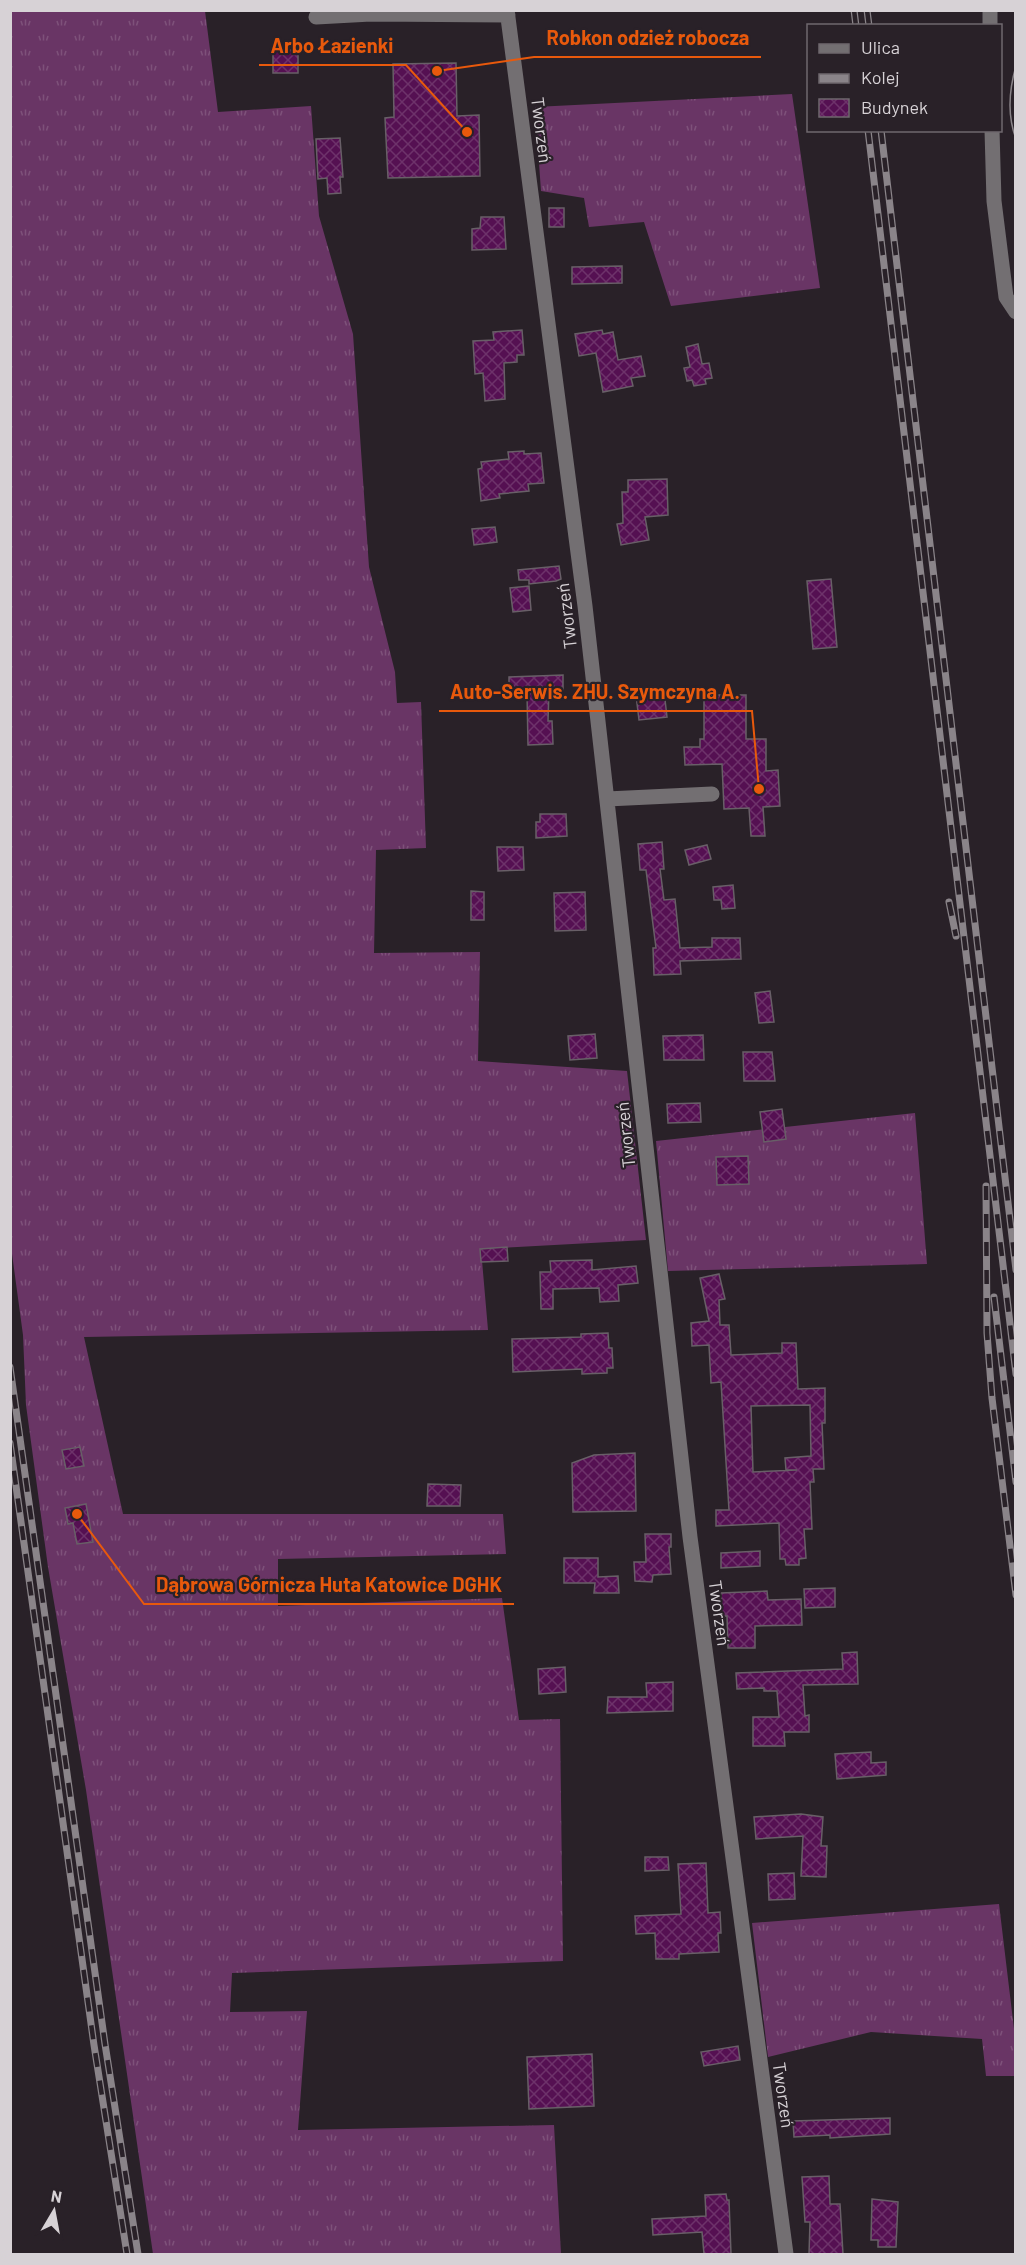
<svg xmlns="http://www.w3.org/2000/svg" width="1026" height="2265" viewBox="0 0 1026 2265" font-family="Barlow,sans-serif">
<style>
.grass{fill:url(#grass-tufts)}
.building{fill:url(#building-cross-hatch);stroke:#685f67;stroke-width:1.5;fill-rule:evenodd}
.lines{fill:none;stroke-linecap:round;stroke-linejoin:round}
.minor{stroke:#736f72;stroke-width:15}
.tram{stroke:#8a8489;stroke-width:1.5}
.rail-casing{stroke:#8a8489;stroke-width:7}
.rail{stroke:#292128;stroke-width:4.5;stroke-dasharray:14;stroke-linecap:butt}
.labels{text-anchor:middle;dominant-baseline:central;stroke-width:4.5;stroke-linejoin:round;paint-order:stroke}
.street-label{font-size:18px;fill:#d7d2d6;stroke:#292128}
.leader{fill:none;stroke:#e8590c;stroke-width:2}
.callout-dot{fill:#e8590c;stroke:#292128;stroke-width:2}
.callout-label{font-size:20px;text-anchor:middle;font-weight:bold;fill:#e8590c;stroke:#292128;stroke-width:4.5;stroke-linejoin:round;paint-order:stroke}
</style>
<defs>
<pattern id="grass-tufts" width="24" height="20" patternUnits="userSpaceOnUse" patternTransform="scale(1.5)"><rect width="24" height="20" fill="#693565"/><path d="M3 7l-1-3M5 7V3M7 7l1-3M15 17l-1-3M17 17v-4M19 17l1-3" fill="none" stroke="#7e517a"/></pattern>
<pattern id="building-cross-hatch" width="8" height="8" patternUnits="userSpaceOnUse" patternTransform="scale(1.5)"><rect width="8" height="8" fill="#551052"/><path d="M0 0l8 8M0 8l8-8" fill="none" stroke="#6d326a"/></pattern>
</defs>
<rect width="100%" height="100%" fill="#292128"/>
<path class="grass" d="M10 11H205L218 112 311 106 319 216 353 334 369 567 395 672 397 703 421 702 426 848 376 850 374 953 480 952 478 1061 627 1071 646 1240 481 1249 488 1330 84 1337 123 1514H503L506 1554 278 1559V1606L502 1598 519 1720 560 1719 563 1961 232 1973 230 2012 307 2011 298 2130 554 2125 561 2254H153L86 1790 48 1567 26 1405 23 1335 10 1239Z
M792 94 820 288 671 306 644 222 589 227 584 198 541 191 535 107Z
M915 1113 927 1264 668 1271 656 1141Z
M999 1904 1015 2037V2076H986L982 2039 871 2032 768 2057 752 1923Z"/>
<path class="building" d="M273 50H298V73H273Z
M456 63 457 116 479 115 480 176 388 178 385 118 394 117 393 64Z
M340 138 343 177H340L341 193 328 194 327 178 318 179 316 139Z
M549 208H564V227H549Z
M481 217H504L506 249 472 250V229L480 228Z
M622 266V283L572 284V267Z
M522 330 524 355H517V362L504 363 505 399 485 401 483 373 475 374 473 341 494 340 493 332Z
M602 330 603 334 613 332 618 360 641 356 645 376 631 378 633 386 603 392 596 353 579 356 575 334Z
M698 344 702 364 709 363 712 378 705 379 706 384 694 386 692 380 687 381 684 368 690 367 686 347Z
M524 451V454L541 453 544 483 528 484 529 491 499 494 500 498 481 501 478 469 482 468 481 462 509 459 508 452Z
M667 479 668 515 645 517 649 540 621 545 617 524 623 523 622 492H628V480Z
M495 527 497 542 474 545 472 529Z
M559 566 561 579 556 581 529 584V580H519L518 570Z
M831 579 837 647 813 649 807 581Z
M529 586 531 610 513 612 510 588Z
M563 675V690H549L548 721H552L553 744 528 745 527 693 509 691V677Z
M664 691 667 717 639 720 636 695Z
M704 695H746V739H766V771L778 770 780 806 763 807 765 836H751L749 808 724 809 722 764 685 765 684 747H700V739H704Z
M540 814H566L567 836 536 838V822H540Z
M662 842 664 869H660L664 900 675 899 680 948 712 947V938H740L741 959 680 961 681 974 654 975 653 948H656L646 870H640L638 844Z
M707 845 711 859 689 865 685 850Z
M497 847H523L524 870 498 871Z
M733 885 735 908 722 909 721 900H714L713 887Z
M471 891 484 892V920H471Z
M585 892 586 930 555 931 554 893Z
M770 991 774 1022 759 1023 755 993Z
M595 1034 597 1058 570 1060 568 1036Z
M703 1035 704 1060H664L663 1036Z
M743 1052H772L775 1081H744Z
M700 1103 701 1122 668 1123 667 1104Z
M782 1109 786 1139 764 1142 760 1112Z
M748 1156 749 1184 717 1185 716 1157Z
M507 1247 508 1261 481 1262 480 1249Z
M592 1260V1270L636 1266 638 1283 618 1285 619 1301 600 1302 599 1288 553 1289V1309H541L540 1272H551L550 1261Z
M719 1274 725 1299 719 1300 720 1325H729L731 1355 782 1353V1343H796L798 1389 825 1388V1423H822L824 1469H813L814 1482H810L812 1529H804L806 1558 799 1559V1565H786L785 1559H780L779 1523 716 1526V1510H729L721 1382 711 1383 709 1345 692 1346 691 1323 709 1321 700 1278ZM810 1405 811 1456 785 1458 786 1470H797L753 1472 751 1406Z
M608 1333 609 1348H612L613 1368H607V1373L582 1374V1369L513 1372 512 1339 581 1337V1334Z
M80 1447 84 1466 66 1469 62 1450Z
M635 1453 636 1511 573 1512 572 1463 594 1455Z
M428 1484 461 1485 460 1506H427Z
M86 1504 93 1542 77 1544 73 1523 68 1524 65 1508Z
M645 1534H671V1547H669L671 1574 653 1575 652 1582 635 1581 634 1562H646Z
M760 1551V1566L721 1568V1553Z
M564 1558H598V1577L618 1576 619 1593H594L595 1583H564Z
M835 1588V1607L805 1608 804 1589Z
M767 1591 768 1600 801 1599 802 1625 755 1626V1648H728L727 1616H722L721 1593Z
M857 1652 858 1684 803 1685 805 1716 809 1715V1732H784L785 1746H753V1717H779L777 1691H764V1688L737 1689 736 1673 843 1669 842 1653Z
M565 1667 566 1692 539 1694 538 1669Z
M673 1682V1711L607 1713 608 1697H647L646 1683Z
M871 1752V1763L886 1762V1775L837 1779 835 1754Z
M801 1814 823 1817 821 1846H827L826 1877 801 1876 803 1836 756 1839 754 1817Z
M645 1857H668L669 1870 645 1871Z
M706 1863 708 1913 720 1912 721 1933H718L719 1952 679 1954V1959H656L655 1933 636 1934 635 1916 681 1914 678 1864Z
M794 1873 795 1899 769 1900 768 1874Z
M738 2046 740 2060 704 2066 701 2052Z
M592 2054 594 2106 529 2109 527 2057Z
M890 2118V2134L830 2138V2135L794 2137 793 2121Z
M829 2176 830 2204H840L843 2254H809L810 2222H805L802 2177Z
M726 2194 727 2200H729L731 2254H704L702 2232 653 2235 652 2219 706 2216 705 2195Z
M872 2199 898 2202 896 2247H878V2240H871Z"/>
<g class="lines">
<path class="minor" d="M507 10 585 606 690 1537 786 2254
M990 10V26
M316 17 371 14 508 15
M992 130 994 201 1006 297 1016 312
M607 799 712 794"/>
<path class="tram" d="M1016 66C1009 90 1007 115 1016 139"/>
<defs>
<path id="rail" d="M854 10 856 26
M867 10 869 26
M868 130 1016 1374
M881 130 1016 1270
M949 902 956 936
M986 1186 987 1333 992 1398 1016 1595
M994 1297 1016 1482
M10 1367 105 2044 138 2254
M10 1443 94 2045 127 2254"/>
</defs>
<use href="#rail" class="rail-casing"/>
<use href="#rail" class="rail"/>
</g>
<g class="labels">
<g class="street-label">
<text transform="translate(542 130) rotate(83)">Tworzeń</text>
<text transform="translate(566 616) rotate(-97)">Tworzeń</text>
<text transform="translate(625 1135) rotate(-96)">Tworzeń</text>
<text transform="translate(720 1613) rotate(82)">Tworzeń</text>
<text transform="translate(784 2095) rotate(82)">Tworzeń</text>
</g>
</g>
<path class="leader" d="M437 71L534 57H761M467 132L406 65H259M759 789L752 711H439M77 1514L144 1604H514"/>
<g class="callout-dot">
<circle cx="437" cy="71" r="6"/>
<circle cx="467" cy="132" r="6"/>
<circle cx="759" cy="789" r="6"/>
<circle cx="77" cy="1514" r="6"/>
</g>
<g class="callout-label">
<text x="648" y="45">Robkon odzież robocza</text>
<text x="332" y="53">Arbo Łazienki</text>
<text x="595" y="699">Auto-Serwis. ZHU. Szymczyna A.</text>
<text x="329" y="1592">Dąbrowa Górnicza Huta Katowice DGHK</text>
</g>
<rect width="1026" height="2265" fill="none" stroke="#d7d2d6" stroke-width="24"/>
<rect x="807" y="24" width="195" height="108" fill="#292128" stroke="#6f686e" stroke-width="1.5"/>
<rect x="819" y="44" width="30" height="9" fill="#736f72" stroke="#6f686e" stroke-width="1.5"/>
<text x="861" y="54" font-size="18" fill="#d7d2d6">Ulica</text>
<rect x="819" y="74" width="30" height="9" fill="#8a8489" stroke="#6f686e" stroke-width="1.5"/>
<text x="861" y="84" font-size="18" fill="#d7d2d6">Kolej</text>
<rect x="819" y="99" width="30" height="18" fill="url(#building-cross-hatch)" stroke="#6f686e" stroke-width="1.5"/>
<text x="861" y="114" font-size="18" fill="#d7d2d6">Budynek</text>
<g transform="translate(54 2211) rotate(10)" stroke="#292128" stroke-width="4.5" paint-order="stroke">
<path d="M0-4.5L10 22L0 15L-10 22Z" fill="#d7d2d6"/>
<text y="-9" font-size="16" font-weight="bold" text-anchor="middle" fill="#d7d2d6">N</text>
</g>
</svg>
